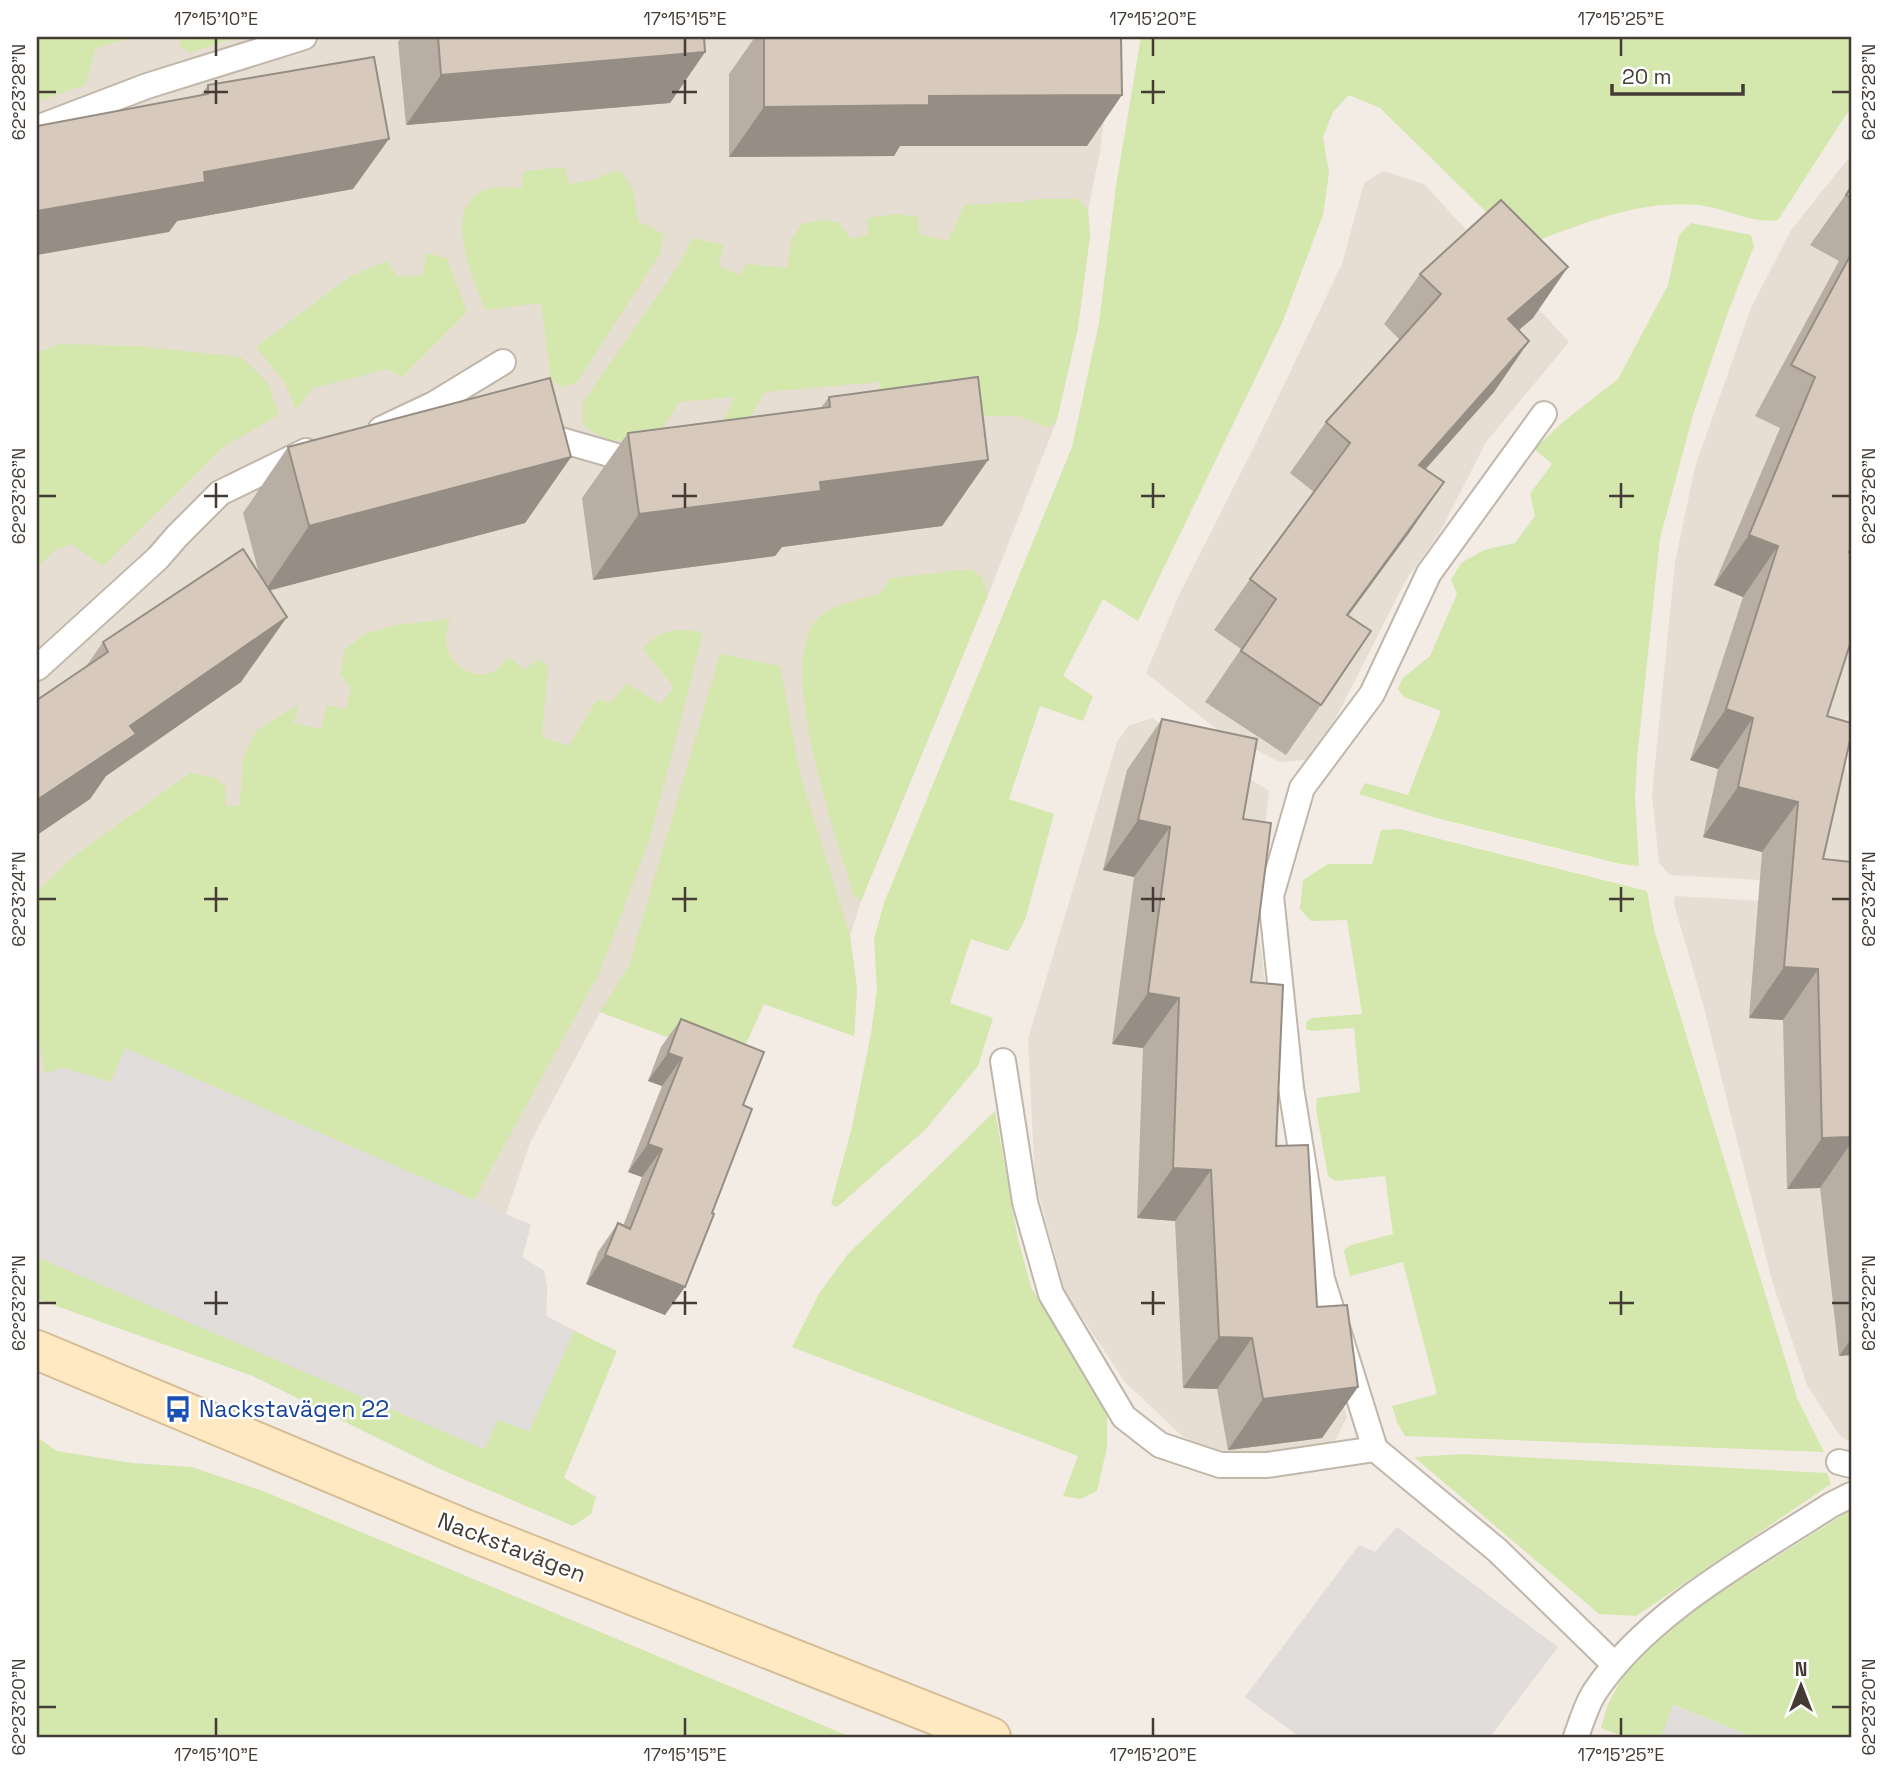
<svg xmlns="http://www.w3.org/2000/svg" width="1888" height="1774" viewBox="0 0 1888 1774" font-family="'Space Grotesk',sans-serif">
<style>
.residential{fill:#e6ded3}
.green{fill:#d4e7ad}
.parking{fill:#e0ddda}
.lines{fill:none;stroke-linecap:round;stroke-linejoin:round}
.lane-casing{stroke:#c1b6aa;stroke-width:28}
.secondary-casing{stroke:#d5bd96;stroke-width:42}
.lane{stroke:#fff;stroke-width:24}
.secondary{stroke:#fee9c3;stroke-width:38}
.wall{fill:#b9aea3}
.shaded-wall{fill:#968d84}
.building{fill:#d7cabd;stroke:#968d84;stroke-width:2}
.ticks{fill:none;stroke:#443c34;stroke-width:2.5}
.labels{text-anchor:middle;dominant-baseline:central;stroke-width:5;stroke-linejoin:round;paint-order:stroke}
.transit-label{font-size:23px;fill:#164399;stroke:#fff;text-anchor:start}
.street-label{font-size:23px;fill:#443c34;stroke:#fff}
.neatline{fill:none;stroke:#443c34;stroke-width:2.5}
.ticks-label{font-size:18px;text-anchor:middle;fill:#443c34}
</style>
<rect width="100%" height="100%" fill="#f2ece5"/>
<path class="residential" d="M37 37H1117L1112 55 1100 152 1088 210 1090 236 1078 327 1057 420 988 595 861 901 850 936 857 989 854 1036 764 1004 737 1063 600 1012 530 1143 506 1214 531 1225 522 1257 544 1271 547 1287 546 1316 591 1339 522 1504 440 1469 253 1376 37 1299Z
M1851 155V693L1843 751 1851 794V885L1670 875 1659 863 1652 795 1675 562 1695 467 1751 308 1791 230Z
M1383 171 1424 184 1569 342 1486 442 1440 532 1406 580 1322 745 1305 760 1279 762 1215 728 1146 673 1179 595 1256 443 1342 264 1364 183Z
M1152 718 1269 791 1256 910 1266 990V1070L1293 1226 1347 1417 1333 1444 1263 1459 1221 1457 1182 1436 1125 1382 1065 1292 1035 1181 1028 1039 1117 742 1128 726Z
M1675 896 1851 906V1442L1840 1436 1807 1385 1772 1281 1703 1004 1674 904Z"/>
<path class="green" d="M37 37H136L96 48 85 85 37 102Z
M180 37H237L190 53 180 46Z
M1141 37H1851V107L1778 220C1750 224 1726 208 1699 205 1636 199 1579 226 1521 246L1380 108 1349 95 1333 112 1323 137 1329 173 1323 215 1282 323 1138 621 1103 599 1063 676 1093 696 1083 721 1040 706 1009 799 1054 814 1025 920 1008 951 971 939 950 1003 993 1018 978 1066 925 1130 837 1207 831 1204 852 1127 871 1034 877 989 874 939 884 903 1072 447 1099 323 1116 186Z
M566 167 568 184 593 180 613 171 623 173 633 190 638 221 664 234 660 254 577 382 563 388 551 380 541 303 485 310C474 279 440 210 484 190 494 186 512 188 522 188L523 171Z
M1037 199H1078L1088 210 1090 236 1078 327 1057 420 1049 428 1018 416H955L863 421 881 382 765 392 744 428 719 431 734 397 679 402 658 436C626 441 609 447 583 424V402L678 266 692 238 724 245 718 265 739 275 747 264 787 268 792 238 803 223 825 220 838 222 851 239 868 234 867 218 897 214 919 217V234L948 241 964 205 1022 202Z
M1691 223 1751 235 1754 246 1727 315 1693 415 1660 538 1637 759 1635 798 1639 866 1621 864 1433 817 1359 794 1365 783 1408 795 1441 711 1404 697 1398 689 1402 679 1430 656 1457 594 1451 580 1461 563 1484 550 1515 543 1535 516 1530 494 1552 464 1534 449 1563 422 1618 379 1668 285 1679 235Z
M427 253 447 258 467 312 402 377 388 369 313 388 296 410 285 383 256 347 349 277 387 261 397 277 422 275Z
M60 344 136 346 241 357 268 383 279 415 222 448 103 566 71 544 53 551 37 569V353Z
M971 569 982 577 988 595 861 901 854 896C838 841 771 658 820 616 831 606 865 597 880 594L890 578Z
M450 619C448 626 445 634 446 641 447 664 475 683 496 670 501 667 505 661 509 657L524 670 539 659 548 667 542 737 569 746 597 699 611 703 627 683 660 704 674 687 642 648C663 629 676 627 703 633L650 838 599 974 474 1200 126 1048 111 1082 64 1068 45 1073 37 1033V892L71 858 190 773 216 778 225 786 226 806 240 805 243 758 256 731 299 704 293 723 321 729 327 705 346 709 351 689 340 673 345 649 366 633 396 625Z
M720 654 780 666 800 774 850 936 857 989 854 1036 764 1004 737 1063 600 1012 629 965Z
M1400 829 1647 891 1655 933 1797 1398 1824 1452 1405 1436 1397 1422 1392 1406 1437 1394 1403 1262 1350 1276 1344 1250 1351 1245 1393 1234 1385 1176 1335 1181 1328 1176 1316 1109 1317 1098 1360 1092 1354 1028 1311 1031 1306 1029V1022L1311 1018 1362 1014 1347 920 1311 921 1300 909 1303 880 1328 864H1372L1381 830Z
M995 1111 1018 1239 1031 1287 1107 1409V1447L1097 1491 1080 1499 1063 1496 1078 1456 792 1347 820 1292 848 1254Z
M37 1257 484 1449 498 1420 529 1431 574 1331 617 1351 564 1478 596 1497 591 1514 573 1526 440 1469 253 1376 37 1299Z
M37 1437 57 1451 132 1463 192 1467 263 1491 851 1737H37Z
M1463 1454 1827 1473 1831 1484 1636 1616 1599 1614 1414 1457Z
M1851 1510V1737H1753L1674 1705 1661 1737H1624L1601 1728 1608 1704 1631 1661 1682 1616Z"/>
<path class="parking" d="M125 1048 531 1225 522 1257 544 1271 547 1287 546 1316 574 1331 529 1431 498 1420 484 1449 37 1257V1075L64 1068 111 1082Z
M1397 1527 1558 1647 1490 1737H1300L1245 1697 1359 1545 1375 1552Z
M1673 1705 1753 1737H1661Z"/>
<g class="lines">
<defs>
<path id="lane" d="M37 128 147 86 304 37
M1544 414 1429 573 1372 694 1302 788 1271 896 1291 1088 1322 1279 1375 1449 1497 1550 1614 1664
M381 429 434 404 503 362
M536 433 627 459 643 457
M37 668 158 558 177 536 220 493 306 451
M1003 1061 1025 1202 1051 1294 1124 1417 1160 1445 1220 1465H1267L1375 1449
M1839 1462 1851 1465
M1576 1737C1581 1723 1586 1706 1594 1693 1646 1613 1752 1556 1831 1505L1851 1495"/>
<path id="secondary" d="M37 1350 465 1529 991 1737"/>
</defs>
<use href="#lane" class="lane-casing"/>
<use href="#secondary" class="secondary-casing"/>
<use href="#lane" class="lane"/>
<use href="#secondary" class="secondary"/>
</g>
<path class="wall" d="M402 37H704L705 52 670 103 406 125 398 42Z
M755 37H1121L1087 146H900L894 156 729 157V74Z
M208 85 353 189 177 221 169 232 200 96Z
M1851 187V548L1849 552 1827 716 1823 859 1851 862V1355L1839 1356 1820 1188 1787 1189 1783 1020 1749 1018 1762 852 1703 837 1718 769 1690 760 1743 597 1714 585 1780 428 1755 416 1839 261 1810 245Z
M1420 274 1533 318 1518 330 1529 341 1494 392 1425 469 1444 482 1409 533 1348 616 1321 705 1286 755 1205 702 1241 649 1214 630 1250 579 1314 492 1290 473 1326 422 1400 340 1384 324Z
M829 397 988 460 942 526 782 547 775 556 593 580 582 498 628 433 821 408Z
M288 447 571 457 525 523 270 590 241 682 106 776 90 799 37 835V700L85 668 103 642 259 574 243 513Z
M1162 719 1243 819 1251 982 1276 1146 1317 1307 1358 1387 1322 1438 1228 1450 1217 1389 1183 1388 1175 1221 1137 1218 1143 1048 1112 1044 1134 877 1103 870 1127 770Z
M681 1019 743 1105 665 1315 586 1284 598 1252 618 1223 623 1226 642 1177 628 1172 662 1086 648 1081 661 1047Z"/>
<path class="shaded-wall" d="M705 52 670 103 406 125 441 75Z
M1122 95 1087 146H900L894 156 729 157 764 107 929 96Z
M389 139 353 189 177 221 169 232 37 255V211L204 172Z
M1568 267 1533 318 1472 370 1508 319Z
M1529 341 1494 392 1384 516 1419 465Z
M571 457 525 523 264 592 309 526Z
M988 460 942 526 782 547 775 556 593 580 639 514 820 482Z
M1444 482 1409 533 1311 666 1347 615Z
M1749 535 1778 546 1743 597 1714 585Z
M287 617 241 682 106 776 90 799 37 835V800L130 726Z
M1726 709 1753 718 1718 769 1690 760Z
M1738 787 1798 802 1762 852 1703 837Z
M1138 820 1170 827 1134 877 1103 870Z
M1784 967 1818 969 1783 1020 1749 1018Z
M1148 993 1179 998 1143 1048 1112 1044Z
M668 1053 682 1058 662 1086 648 1081Z
M1851 1137V1143L1820 1188 1787 1189 1822 1138Z
M648 1144 662 1149 642 1177 628 1172Z
M1173 1168 1211 1170 1175 1221 1137 1218Z
M605 1255 685 1287 665 1315 586 1284Z
M1219 1337 1252 1338 1217 1389 1183 1388Z
M1851 1339V1355L1839 1356Z
M1358 1387 1322 1438 1228 1450 1263 1399Z"/>
<path class="building" d="M438 37H704L705 52 441 75Z
M764 37H1121L1122 95 929 96V105L764 107Z
M374 57 389 139 204 172 205 182 37 211V126L208 94V85Z
M1851 187V198L1846 195Z
M1501 200 1568 267 1508 319 1529 341 1419 465 1444 482 1347 615 1371 631 1321 705 1241 651 1276 599 1250 579 1350 443 1326 422 1441 294 1420 274Z
M1851 254V548L1849 552 1851 553V641L1827 716 1851 723V736L1823 859 1851 862V1137L1822 1138 1818 969 1784 967 1798 802 1738 787 1753 718 1726 709 1778 546 1749 535 1815 377 1791 365Z
M978 377 988 460 820 482 821 491 639 514 628 433 830 407 829 397Z
M550 378 571 457 309 526 288 447Z
M243 549 287 617 130 726 136 734 37 800V700L108 652 103 642Z
M1162 719 1257 739 1243 819 1271 823 1251 982 1283 985 1276 1146 1308 1145 1317 1307 1347 1305 1358 1387 1263 1399 1252 1338 1219 1337 1211 1170 1173 1168 1179 998 1148 993 1170 827 1138 820Z
M681 1019 764 1052 743 1105 752 1109 712 1213 714 1214 685 1287 605 1255 618 1223 630 1229 662 1149 648 1144 682 1058 668 1053Z"/>
<path class="ticks" d="M216 38V56M685 38V56M1153 38V56M1621 38V56M216 80V104M685 80V104M1153 80V104M38 92H56M204 92H228M672 92H697M1141 92H1165M1832 92H1850M216 483V508M685 483V508M1153 483V508M1621 483V508M38 496H56M204 496H228M672 496H697M1141 496H1165M1609 496H1634M1832 496H1850M216 887V912M685 887V912M1153 887V912M1621 887V912M38 899H56M204 899H228M672 899H697M1141 899H1165M1609 899H1634M1832 899H1850M216 1291V1315M685 1291V1315M1153 1291V1315M1621 1291V1315M38 1303H56M204 1303H228M672 1303H697M1141 1303H1165M1609 1303H1634M1832 1303H1850M38 1707H56M1832 1707H1850M216 1718V1736M685 1718V1736M1153 1718V1736M1621 1718V1736"/>
<defs>
<symbol id="bus-bare" viewBox="-9 -9 18 18"><path d="M-5-6H5V4H4V6H2V4H-2V6H-4V4H-5ZM-3.5-4V0h7V-4ZM-3.5 1.2v1.5H-2V1.2ZM2 1.2v1.5H3.5V1.2Z" fill="#1a4fb4" stroke="#fff" stroke-width="2.5" paint-order="stroke"/></symbol>
</defs>
<g fill-rule="evenodd">
<use href="#bus-bare" x="159" y="1390" width="38" height="38"/>
</g>
<g class="labels">
<g class="transit-label">
<text x="199" y="1409">Nackstavägen 22</text>
</g>
<g class="street-label">
<text transform="translate(512 1547) rotate(21)">Nackstavägen</text>
</g>
</g>
<rect width="1888" height="1774" fill="none" stroke="#ffffff" stroke-width="77"/>
<g transform="translate(1801 1686)" stroke="#ffffff" stroke-width="5" paint-order="stroke">
<path d="M0-5L12 26L0 18L-12 26Z" fill="#443c34"/>
<text y="-10" font-size="19" font-weight="bold" text-anchor="middle" fill="#443c34">N</text>
</g>
<path d="M1612 84v10h131v-10" fill="none" stroke="#443c34" stroke-width="3.5"/>
<text x="1622" y="84" font-size="21" fill="#443c34" stroke="#ffffff" stroke-width="5" paint-order="stroke">20 m</text>
<rect x="38" y="38" width="1812" height="1698" class="neatline"/>
<g class="ticks-label">
<text x="216" y="25">17°15'10"E</text>
<text x="685" y="25">17°15'15"E</text>
<text x="1153" y="25">17°15'20"E</text>
<text x="1621" y="25">17°15'25"E</text>
<text transform="translate(19 92) rotate(-90)" y="6">62°23'28"N</text>
<text transform="translate(1869 92) rotate(-90)" y="6">62°23'28"N</text>
<text transform="translate(19 496) rotate(-90)" y="6">62°23'26"N</text>
<text transform="translate(1869 496) rotate(-90)" y="6">62°23'26"N</text>
<text transform="translate(19 899) rotate(-90)" y="6">62°23'24"N</text>
<text transform="translate(1869 899) rotate(-90)" y="6">62°23'24"N</text>
<text transform="translate(19 1303) rotate(-90)" y="6">62°23'22"N</text>
<text transform="translate(1869 1303) rotate(-90)" y="6">62°23'22"N</text>
<text transform="translate(19 1707) rotate(-90)" y="6">62°23'20"N</text>
<text transform="translate(1869 1707) rotate(-90)" y="6">62°23'20"N</text>
<text x="216" y="1761">17°15'10"E</text>
<text x="685" y="1761">17°15'15"E</text>
<text x="1153" y="1761">17°15'20"E</text>
<text x="1621" y="1761">17°15'25"E</text>
</g>
</svg>
